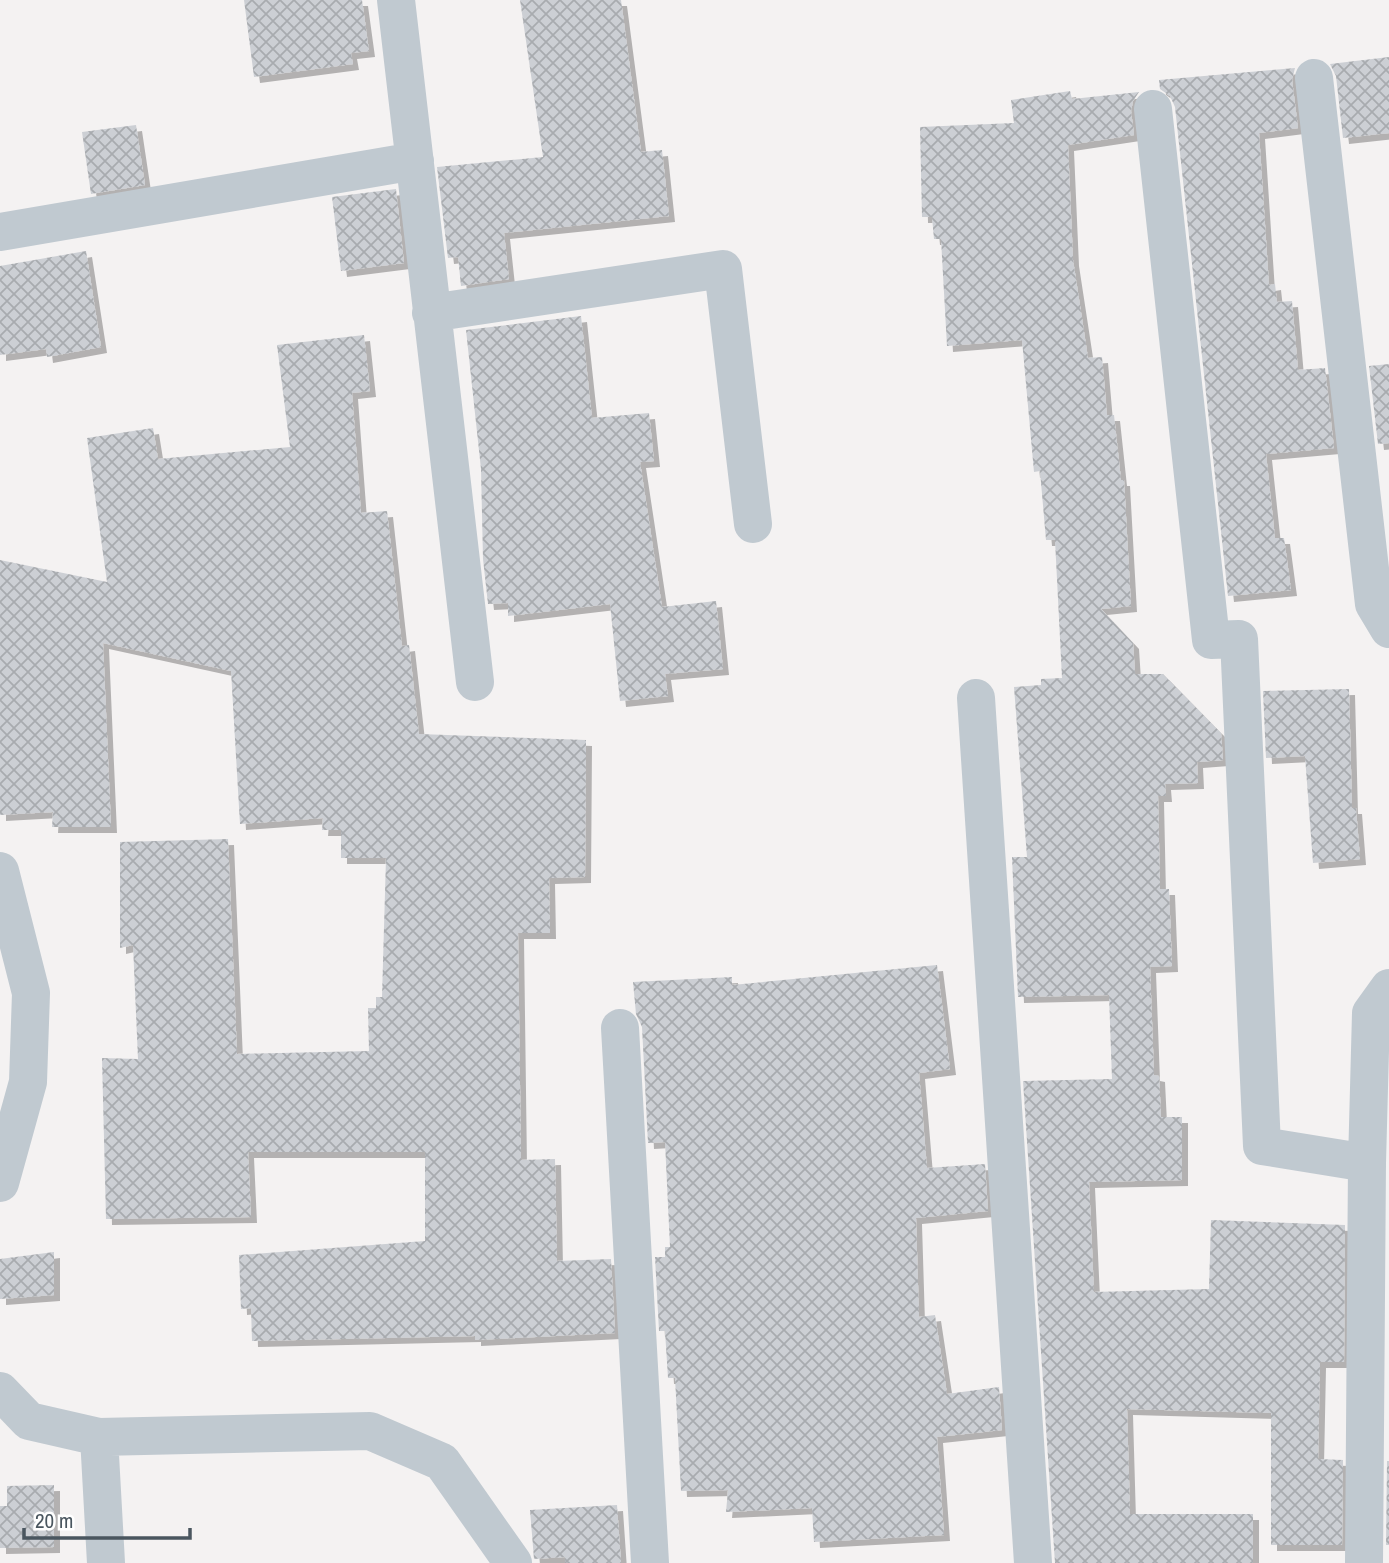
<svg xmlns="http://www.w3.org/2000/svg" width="1389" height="1563" viewBox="0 0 1389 1563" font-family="'Archivo Narrow',sans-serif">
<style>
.building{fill:url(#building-cross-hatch);filter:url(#shadow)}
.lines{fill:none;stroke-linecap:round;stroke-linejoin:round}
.minor{stroke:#c0c9d0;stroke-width:38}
</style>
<defs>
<pattern id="building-cross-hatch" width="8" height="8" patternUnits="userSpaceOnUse" patternTransform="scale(1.75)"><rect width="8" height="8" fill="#cccfd4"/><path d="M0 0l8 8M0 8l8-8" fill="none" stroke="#a8abaf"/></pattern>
<filter id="shadow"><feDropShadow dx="6" dy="6" stdDeviation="0" flood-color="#0004"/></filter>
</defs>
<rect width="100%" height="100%" fill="#f4f2f2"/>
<path class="building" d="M244 0H362L369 51 351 53 353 64 254 77Z
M520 0H621L641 152 662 150 669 216 504 233 509 279 461 286 458 257 448 258 437 167 543 157Z
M1389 57V133L1343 138 1336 76 1330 64Z
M1295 68 1292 80 1298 128 1259 133 1269 285 1275 284 1277 302 1292 301 1298 370 1325 368 1334 448 1266 454 1275 538H1284L1291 590 1228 596 1175 107 1170 96 1160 89 1159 80Z
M1070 91 1072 99 1139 92 1133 101 1131 111 1134 135 1068 145 1073 260 1088 358 1102 357 1107 415H1114L1121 480H1124L1131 606 1101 609 1133 643 1135 674H1163L1221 733 1223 760 1197 762 1198 783 1165 784 1166 796H1158L1160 889H1169L1172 966 1150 967 1154 1075 1159 1076 1161 1117H1182V1180L1089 1182 1094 1292 1209 1289 1211 1220 1345 1225 1344 1362H1320L1318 1459 1343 1460 1342 1545H1271V1413L1127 1409 1130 1514H1253V1563H1055L1023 1081 1112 1079 1109 995 1018 997 1012 857H1027L1014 687 1041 685V679L1062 678 1055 540H1046L1040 471 1034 472 1022 340 947 346 941 239H934L932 217H922L920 127 1014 123 1011 100Z
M136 125 145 185 91 194 82 132Z
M396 189 404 263 341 271 332 197Z
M86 251 101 347 47 357 46 349 0 355V266Z
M581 316 592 418 649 413 654 461 640 462 662 607 716 601 723 669 665 674 668 696 620 701 610 604 508 616V603L488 604 483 559 481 469 466 330Z
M364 335 370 391 352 393 361 513 387 511 402 646 409 645 419 734 586 740 585 877 549 878 550 933H518L521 1160 555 1159 557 1261 611 1259 615 1333 475 1340V1336L252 1341 251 1308 241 1309 239 1255 425 1241V1152H248L251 1217 106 1219 102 1058 138 1059 133 945 120 948V842L228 839 237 1054 369 1051 368 1008H376V997H382L386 858H341V830H322L323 818 240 824 231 671 103 643 111 827H52L53 812 0 815V560L107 582 87 438 153 428 158 459 290 447 277 345Z
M1389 364V443L1378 444 1369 366Z
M1349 689 1352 808H1356L1360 859 1313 863 1305 756 1266 758 1263 691Z
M937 965 950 1069 919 1073 927 1168 985 1164 988 1211 916 1218 919 1317 935 1315 947 1394 999 1387 1002 1430 937 1437 944 1535 814 1542 812 1508 726 1512 728 1490 681 1491 675 1378H668L665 1331H659L655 1257H665V1247H670L665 1142 648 1143 642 1027 636 1014 633 982 732 977V985Z
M54 1252V1295L0 1299V1259Z
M1387 1461H1389V1545H1386Z
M54 1485V1547L0 1548V1506H7V1486Z
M617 1505 621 1563H565V1557L534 1559 530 1510Z"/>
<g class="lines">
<path class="minor" d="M396 0 475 682
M1314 78 1374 604 1389 629
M1153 109 1211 640 1239 639 1262 1146 1367 1163 1364 1563
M0 232 415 161
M431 313 723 269 753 524
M976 698 1033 1563
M0 871 31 993 28 1082 0 1183
M620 1028 650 1563
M1367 1163 1371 1013 1389 988
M0 1391 29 1421 99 1437 370 1431 442 1462 513 1563
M99 1437 106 1563"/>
</g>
<path d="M24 1528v10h166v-10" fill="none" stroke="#4a565f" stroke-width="3.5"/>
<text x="35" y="1528" font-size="21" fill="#4a565f" stroke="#ffffff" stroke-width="5" paint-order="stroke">20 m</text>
</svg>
